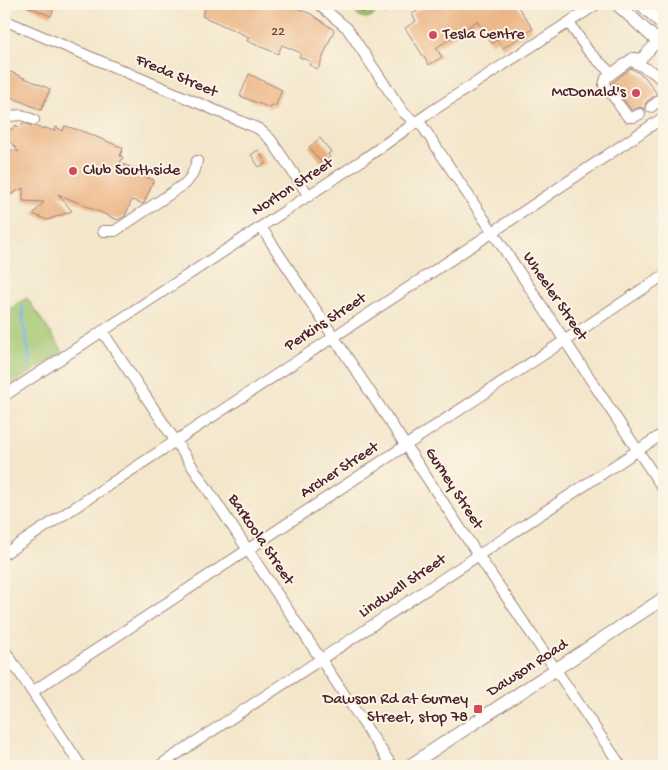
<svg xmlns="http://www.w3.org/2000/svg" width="668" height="770" viewBox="0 0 668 770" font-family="'Gochi Hand',sans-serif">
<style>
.green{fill:#a0c670;stroke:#75724e}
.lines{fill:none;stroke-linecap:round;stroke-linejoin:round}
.stream{stroke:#6eaee1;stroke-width:3}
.building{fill:#eaaf7c}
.minor-casing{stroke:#9e827a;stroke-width:12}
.major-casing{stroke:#9e827a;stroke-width:14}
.minor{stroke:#fff;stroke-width:10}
.major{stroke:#fff;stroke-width:12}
.poi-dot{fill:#d1495b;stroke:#fcf5e5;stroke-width:2}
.labels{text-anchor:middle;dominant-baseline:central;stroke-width:4;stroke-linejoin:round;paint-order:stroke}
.number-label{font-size:14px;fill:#72433f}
.poi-label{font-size:16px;fill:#4a1f2b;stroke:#fcf5e5;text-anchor:start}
.street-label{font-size:16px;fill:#4a1f2b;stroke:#fcf5e5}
</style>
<rect width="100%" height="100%" fill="#fcf5e5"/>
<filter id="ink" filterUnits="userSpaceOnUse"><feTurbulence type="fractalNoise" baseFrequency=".02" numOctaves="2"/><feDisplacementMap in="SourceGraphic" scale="10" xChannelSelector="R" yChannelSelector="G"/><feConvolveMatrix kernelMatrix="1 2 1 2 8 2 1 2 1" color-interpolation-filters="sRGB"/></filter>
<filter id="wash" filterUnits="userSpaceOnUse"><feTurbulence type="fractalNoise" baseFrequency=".0096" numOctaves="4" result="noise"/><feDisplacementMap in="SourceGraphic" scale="20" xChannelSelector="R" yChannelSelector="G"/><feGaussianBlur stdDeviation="1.12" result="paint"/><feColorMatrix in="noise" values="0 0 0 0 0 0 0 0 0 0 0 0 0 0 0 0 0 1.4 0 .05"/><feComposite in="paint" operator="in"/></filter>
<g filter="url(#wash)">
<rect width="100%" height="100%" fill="#f3e6ca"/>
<path class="green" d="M353 4H359L363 13 373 9 371 4H379V8L372 17C362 20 354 15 353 4Z
M27 298 63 351 4 390V354L9 350 4 342V313Z"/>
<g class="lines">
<path class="stream" d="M23 307C21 327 30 346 30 366"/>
</g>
<g id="blocks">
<path class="building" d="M22 4H56L51 16Z
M207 4H286L311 14 334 30 318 69 309 65 310 61 299 57 301 53 282 45 278 54 247 41 249 37 202 16Z
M359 4H398L384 13 379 6 362 13Z
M428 4H516L533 29 503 48 497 40 492 44 477 21 436 48 442 57 429 65 405 28 416 21 412 14Z
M631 68 645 77 657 94 646 102 645 109 640 107 631 110 612 83Z
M4 69 50 89 41 110 4 94Z
M249 74 282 90 275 107 272 105 270 108 240 96Z
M23 123 43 129V127L54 131 56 127 63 131 65 126 82 131 123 148 120 156 123 157 120 163 144 173 143 176 154 180 144 203 143 204 132 200 125 216 118 220 58 194 72 211 47 220 33 214 44 202 23 201V188L8 196 4 188V148L19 152 5 135 16 125 18 128Z
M320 138 331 152 328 154 330 157 322 163 309 147Z
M258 150 266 163 259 167 251 155Z"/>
</g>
</g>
<g filter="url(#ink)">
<use href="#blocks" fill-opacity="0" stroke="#9e827a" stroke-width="1"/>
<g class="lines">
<defs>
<path id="minor" d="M318 4 347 28 403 112 416 123
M4 20 259 129 271 140 309 196
M569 23 589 52 611 73
M630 60 653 72 664 82
M616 100 604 85 606 78 633 58 641 59 658 41
M619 105 628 117H634L640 114
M651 107 664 97
M4 114 9 116 22 115 34 120
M419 121 664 490
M261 227 478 555 621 766
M103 231H115L186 183 192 175 197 161
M102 331 392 766
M4 396 364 159 429 113 597 4
M4 554 493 232 664 117
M4 649 81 766
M32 692 664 275
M159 766 664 433"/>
<path id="major" d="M617 4 664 47
M641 4 664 25
M409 766 664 598"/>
</defs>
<use href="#minor" class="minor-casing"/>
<use href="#major" class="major-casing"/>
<use href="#minor" class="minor"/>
<use href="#major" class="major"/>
</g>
</g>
<g class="poi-dot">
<circle cx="433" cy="35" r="5"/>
<circle cx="636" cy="93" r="5"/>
<circle cx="73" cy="171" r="5"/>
<rect x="473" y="704" width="10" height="10" rx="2.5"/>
</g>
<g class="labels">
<g class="number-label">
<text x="278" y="32">22</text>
</g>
<g class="poi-label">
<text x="443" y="35">Tesla Centre</text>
<text x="626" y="93" text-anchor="end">McDonald's</text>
<text x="83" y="171">Club Southside</text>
<text x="468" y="700" text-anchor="end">Dawson Rd at Gurney<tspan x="468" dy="18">Street, stop 78</tspan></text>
</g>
<g class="street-label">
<text transform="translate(176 77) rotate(23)">Freda Street</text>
<text transform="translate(293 188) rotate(-33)">Norton Street</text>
<text transform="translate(554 297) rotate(56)">Wheeler Street</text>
<text transform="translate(326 323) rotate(-33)">Perkins Street</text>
<text transform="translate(340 471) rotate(-33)">Archer Street</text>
<text transform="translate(453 489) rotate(57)">Gurney Street</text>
<text transform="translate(260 540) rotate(56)">Barkoola Street</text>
<text transform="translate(403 587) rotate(-34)">Lindwall Street</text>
<text transform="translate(528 669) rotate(-33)">Dawson Road</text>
</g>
</g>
<rect width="668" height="770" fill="none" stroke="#fcf5e5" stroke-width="20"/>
</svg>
